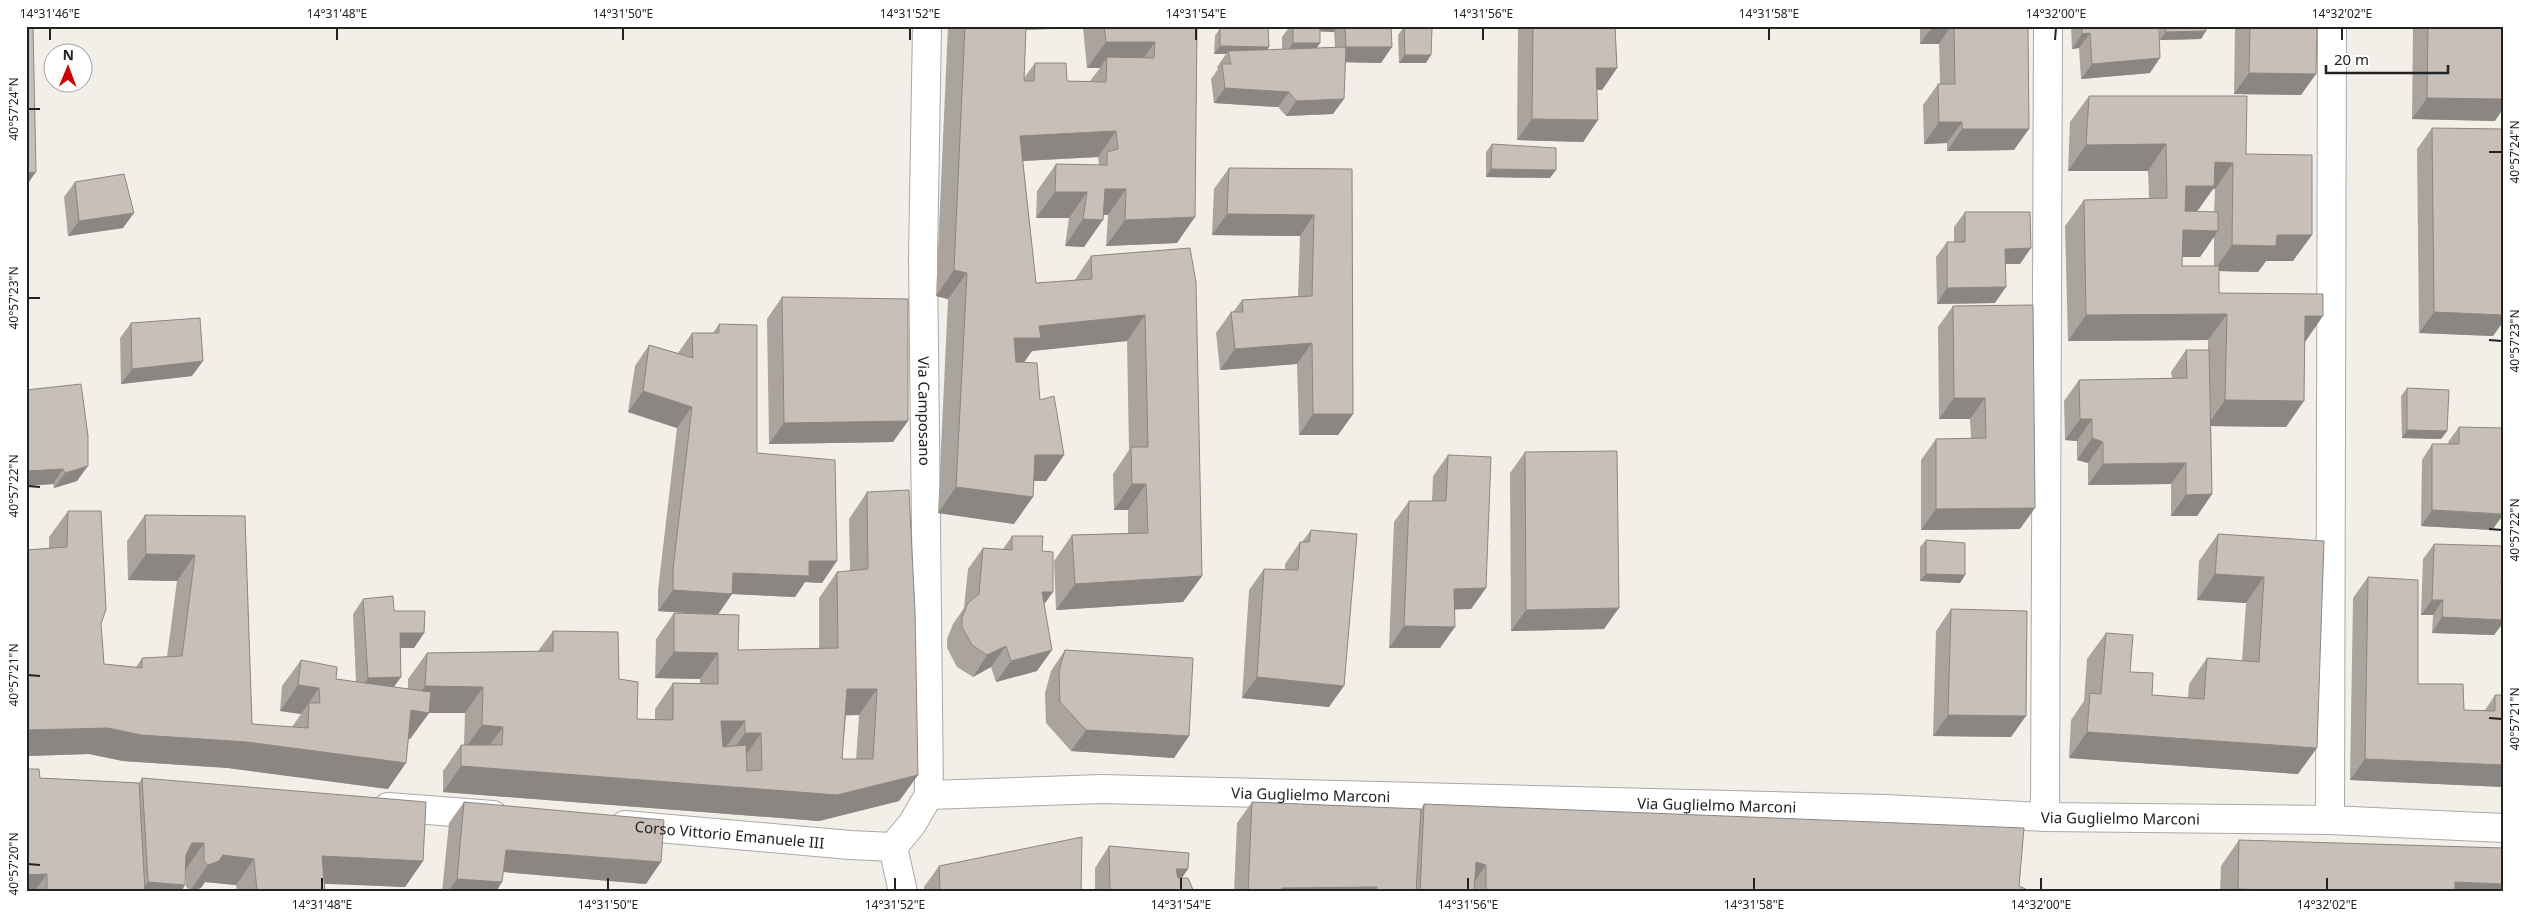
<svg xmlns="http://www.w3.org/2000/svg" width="2529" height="918" viewBox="0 0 2529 918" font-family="'Noto Sans',sans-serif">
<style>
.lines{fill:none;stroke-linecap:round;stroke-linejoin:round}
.minor-casing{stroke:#a9a9a9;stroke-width:30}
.minor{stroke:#fff;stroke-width:28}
.wall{fill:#aba49e;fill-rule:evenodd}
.shaded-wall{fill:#8b8681}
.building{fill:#c7bfb8;stroke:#8b8681;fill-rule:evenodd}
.ticks{fill:none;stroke:#222;stroke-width:2}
.labels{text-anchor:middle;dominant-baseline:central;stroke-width:4.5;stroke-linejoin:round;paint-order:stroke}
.street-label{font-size:15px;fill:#222;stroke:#fff}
.neatline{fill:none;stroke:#222;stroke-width:2}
.ticks-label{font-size:12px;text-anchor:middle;fill:#222}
</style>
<rect width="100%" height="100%" fill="#f2efe9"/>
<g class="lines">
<defs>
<g id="minor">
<path id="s1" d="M927 26 923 258 929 795"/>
<path id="s2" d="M929 795 1101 789 1885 809 2045 817 2330 820 2503 828"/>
<path d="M388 807 493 815"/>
<path d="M2045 817 2048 26"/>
<path d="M2330 820 2332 26"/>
<path id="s3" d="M625 825 850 845 893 847"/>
<path d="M903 892 893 847 912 824 929 795"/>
</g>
</defs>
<use href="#minor" class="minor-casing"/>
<use href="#minor" class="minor"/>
</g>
<path class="wall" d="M948 26H1197L1177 243 1106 246 1108 215H1103L1084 247 1065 246 1069 218H1036L1037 191 1056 164 1099 165 1098 157 1023 161 1036 283 1074 281 1091 256 1190 248 1202 576 1183 602 1056 610 1054 561 1072 535 1128 533V510H1114L1113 474 1129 450 1127 341 1032 351 1024 363 1064 455 1046 481H1033L1014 524 938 513 948 299 936 296ZM1083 28 1087 68H1100L1090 81H1067L1035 63 1024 78 1026 30Z
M1290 26H1391L1381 63 1345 62 1333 114 1286 116 1278 107 1214 103 1211 79 1218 69 1217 67 1226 54H1214L1215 36 1220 28 1267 50 1282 49V37ZM1320 31 1334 32 1335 47 1317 48 1320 43Z
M1518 26H1615L1617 68 1602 90 1597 89 1598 120 1583 142 1517 140Z
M1920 26H2028L2014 150 1947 151V143L1924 144 1923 105 1938 84H1940L1939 44H1920Z
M2071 26H2159L2150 73 2081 79 2079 48 2072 49Z
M2160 26H2206L2201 39 2160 40Z
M2235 26H2317L2301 95 2234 94Z
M2413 26H2503L2495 121 2412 119Z
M1404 27 1426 63H1399L1398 35Z
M2089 96 2246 154 2293 261H2266L2258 272 2219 271V293L2305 342 2286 427 2211 426 2212 494 2197 516H2171V484L2088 485V463L2077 460V441L2065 440 2064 401 2079 380 2172 378 2171 372 2186 350H2208V340L2068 341 2065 226 2084 200 2149 198 2148 171H2068L2070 122ZM2213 189H2215L2214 212H2197ZM2214 237V266H2182V257H2200Z
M2432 128 2493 336 2419 333 2417 149Z
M1492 144 1550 178 1486 177V152Z
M1229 168 1352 169 1353 414 1338 435H1299L1297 364 1220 370 1216 333 1231 312H1233L1242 300 1298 296 1300 236 1212 235 1214 189Z
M75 182 123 228 68 236 64 197Z
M1965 212 2020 264H2005L1995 303 1937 304 1936 257 1947 242H1954V227Z
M782 297 893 442 769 444 767 319Z
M2033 305 2020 529 1921 530V460L1936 439 1971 438 1970 419H1939L1938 327 1953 306Z
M131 323 192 376 121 384 120 338Z
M719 324 757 453 822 583 805 582 795 597 732 594 718 615 738 650 819 649V598L837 572 850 571 849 519 867 492 918 775 899 801 819 821 443 792V771L461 745H464L465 713H429L410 739H408L388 789 228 768 123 761 89 754 26 756V550L49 548V537L68 511 101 624 104 664 136 667 142 658 167 657 177 581 128 580 127 541 145 515 245 516 252 724 292 727 301 714 280 711 282 686 301 660 336 679 356 682 353 614 363 599 394 611 424 633 414 648H400L401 677 394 687 408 689V679L427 653 538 651 553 631 619 679 637 719H655V709L673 683H700V679L655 678 656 639 674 613 704 614 658 611V590L677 428 628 412 635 366 649 345 678 353 692 333H713ZM846 715H859L856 759H842Z
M2407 388 2447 431 2441 439 2402 438 2401 396Z
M26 390 77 481 54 488 53 484 26 486Z
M2459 427 2503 515 2492 530 2421 526 2422 460 2432 444H2449L2448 442Z
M1525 452 1604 629 1511 631 1510 473Z
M1448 455 1486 588 1471 609H1455L1440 648H1389L1394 522 1409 501H1432L1433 476Z
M1311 530 1329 707 1242 698 1249 590 1264 569 1285 570V564L1300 542H1302Z
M2218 534 2324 541 2298 774 2069 758 2071 720 2084 701 2087 659 2106 633 2130 672 2152 695 2188 698 2189 684 2207 658 2242 661 2246 603 2197 600 2199 561Z
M1012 536 1042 551 1044 604 1037 671 996 682 991 667 973 677 957 667 947 648V639L953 624 964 608 968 569 983 548 1003 549Z
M1926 540 1965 575 1960 583 1920 581V547Z
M2434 544 2503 585V623L2494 635 2432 633 2433 615H2421L2423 559Z
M2368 577 2418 684 2464 710H2485L2495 695H2503V787L2350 780 2353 598Z
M1951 609 2011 737 1933 736 1936 631Z
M1065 650 1174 758 1071 751 1046 723 1045 693 1051 671Z
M40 778 139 783 142 778 423 861 405 887 324 883 325 892H237L236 885 205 882 201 888 190 891 186 887V869L181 892H26Z
M464 802 646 884 503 872 496 892H442L449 823Z
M1252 802 1421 809 1424 804 2019 886 2032 892H1234L1237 823Z
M2239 840 2503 892H2220L2221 866Z
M1109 846 1182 878 1194 892H1095V868Z
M939 866 1081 892H924V887Z"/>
<path class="shaded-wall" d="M1011 26H1084L1083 28 1008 30Z
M1313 26H1338L1334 32 1310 31Z
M1933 26H1951L1939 44H1920Z
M2206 31 2201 39 2160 40 2166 32Z
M2090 33 2079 48 2072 49 2082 34Z
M1106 42H1155L1136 69 1107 57 1100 68H1087Z
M1293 43H1320L1309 59 1282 58Z
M1220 46 1269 47 1263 55 1228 51 1226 54H1214Z
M1346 47H1392L1381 63 1335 62Z
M1405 55H1431L1426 63H1399Z
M2160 58 2150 73 2081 79 2092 64Z
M1596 68H1617L1602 90 1582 89Z
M2249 73 2316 74 2301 95 2234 94Z
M1225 88 1289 92 1278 107 1214 103Z
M2427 98 2503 99V109L2495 121 2412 119Z
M1344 99 1333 114 1286 116 1296 101Z
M1532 119 1598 120 1583 142 1517 140Z
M1939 122H1962L1947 143 1924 144Z
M1962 129H2029L2014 150 1947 151Z
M1116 131 1098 157 1002 162 1020 136Z
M2166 144 2148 171H2068L2086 145Z
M2215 162 2233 163 2215 189H2213L2196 212H2167L2186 186Z
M1491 169 1556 170 1550 178 1486 177Z
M36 172 26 186V173Z
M1105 189H1126L1108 215H1087Z
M1055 192H1087L1069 218H1036Z
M134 213 123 228 68 236 79 221Z
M1227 214 1314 215 1300 236 1212 235Z
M1195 217 1177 243 1106 246 1125 220Z
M1083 219 1103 220 1084 247 1065 246Z
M2183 230 2218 231 2200 257H2164Z
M2277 235H2312L2293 261H2266L2258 272 2214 271 2232 245Z
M2031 248 2020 264H1994L2005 249Z
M954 270 967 273 948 299 936 296Z
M2006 287 1995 303 1937 304 1947 288Z
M2434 312 2503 315V322L2493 336 2419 333Z
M2227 314 2208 340 2068 341 2086 315Z
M1145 315 1127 341 1032 351 1022 364H996L1014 338 1039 326Z
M2305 316H2323L2305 342Z
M1312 343 1297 364 1220 370 1235 349Z
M203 361 192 376 121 384 132 369Z
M643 391 692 407 677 428 628 412Z
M1954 398H1985L1970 419H1939Z
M2225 400 2304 401 2286 427 2207 426Z
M1313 414H1353L1338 435H1299Z
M2080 419H2092L2077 441 2065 440Z
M908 421 893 442 769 444 784 423Z
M2407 430 2447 431 2441 439 2402 438Z
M2092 438 2103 442 2088 463 2077 460Z
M1035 455H1064L1046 481H1016Z
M2186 463 2171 484 2088 485 2103 464Z
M88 466 77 481 54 488 65 473Z
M63 469 53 484 26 486V471Z
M1132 484H1146L1128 510H1114Z
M956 487 1033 497 1014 524 938 513Z
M2212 494 2197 516H2171L2186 495Z
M2035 508 2020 529 1921 530 1936 509Z
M2432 510 2503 515 2492 530 2421 526Z
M146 554 195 555 177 581 128 580Z
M809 561H837L822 583 805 582 795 597 732 594 717 615 658 611 673 590 733 573Z
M1926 574 1965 575 1960 583 1920 581Z
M2215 574 2264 577 2246 603 2197 600Z
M1202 576 1183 602 1056 610 1075 584Z
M1486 588 1471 609 1439 610 1454 589Z
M1042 592H1053L1038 613Z
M2432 600H2443L2433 615H2421Z
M1619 608 1604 629 1511 631 1526 610Z
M2442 617 2503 620V623L2494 635 2432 633Z
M1404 626 1455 627 1440 648H1389Z
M400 633H424L414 648H389Z
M1006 646 991 667 973 677 987 655Z
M1052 650 1037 671 996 682 1011 661Z
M674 652 718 653 700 679 655 678Z
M401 677 390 692 357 694 368 678Z
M1257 677 1344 686 1329 707 1242 698Z
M298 685 319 688 301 714 280 711Z
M425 686 483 687 465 713H428H429L410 739 393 736 407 712Z
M847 689H877L859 715 829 716Z
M1948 715 2026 716 2011 737 1933 736Z
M721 721H745L726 747H703Z
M482 725 503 727 484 753 463 751Z
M108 728 247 742 406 763 388 789 228 768 123 761 89 754 26 756 27 730Z
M1086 730 1189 736 1174 758 1071 751Z
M2087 732 2317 748 2298 774 2069 758Z
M745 733H761L743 760 727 759Z
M2365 759 2503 765V787L2350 780Z
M461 766 918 775 899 801 819 821 443 792Z
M192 843H204L186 869H174Z
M506 850 661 862 646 884 491 871Z
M223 855 254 859 236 885 205 882 201 888 190 891 208 865Z
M322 856 423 861 405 887 304 883Z
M1476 862 1486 865 1468 891Z
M1176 869H1188L1174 890Z
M47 874 34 892H26V875Z
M457 879 502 882 496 892H447Z
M148 882 185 885 181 892H141Z
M2455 882 2503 884V892H2448Z
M1377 887 1373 892H1280L1282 888Z
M2238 889 2287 891V892H2236Z"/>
<path class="building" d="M26 26H33L36 172 26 173Z
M965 26H1026L1024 81H1034L1035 63H1066L1067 81 1106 82 1107 57 1154 58 1155 42H1106L1104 26H1197L1195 217 1125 220 1126 189H1105L1103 220 1083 219 1087 192H1055L1056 164 1107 165V152L1118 149 1116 131 1020 136 1036 283 1092 279 1091 256 1190 248 1196 282 1202 576 1075 584 1072 535 1148 533 1146 484H1132L1131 447H1148L1145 315 1039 326 1041 338H1014L1016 362 1037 363 1040 400 1054 396 1064 455H1035L1033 497 956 487 967 273 954 270Z
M1252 26H1268L1269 47 1220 46V28Z
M1293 26H1320V43H1293Z
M1345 26H1391L1392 47H1346Z
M1533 26H1615L1617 68H1596L1598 120 1532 119Z
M1954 26H2028L2029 129H1962V122H1939L1938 84H1955Z
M2082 26H2159L2160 58 2092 64 2090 33 2082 34Z
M2166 26H2206V31L2166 32Z
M2250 26H2317L2316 74 2249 73Z
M2428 26H2503V99L2427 98Z
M1404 27 1432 28 1431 55H1405Z
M1346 47 1344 99 1296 101 1289 92 1225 88 1222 64H1231L1228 51Z
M2089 96H2247L2246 154 2312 155V235H2277L2276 246 2232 245 2233 163 2215 162 2214 186H2186L2185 211 2218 212V231L2183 230 2182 266H2219V293L2323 294V316H2305L2304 401 2225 400 2227 314 2086 315 2084 200 2167 198 2166 144 2086 145Z
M2432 128 2503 129V315L2434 312Z
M1492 144 1556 148V170L1491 169Z
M1229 168 1352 169 1353 414H1313L1312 343 1235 349 1231 312H1243L1242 300 1312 296 1314 215 1227 214Z
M124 174 134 213 79 221 75 182Z
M1965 212H2030L2031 248 2005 249 2006 287 1947 288V242H1965Z
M782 297 908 299V421L784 423Z
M2033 305 2035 508 1936 509V439L1986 438 1985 398H1954L1953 306Z
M200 318 203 361 132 369 131 323Z
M719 324 757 325V453L835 460 837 561H809V576L733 573 732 594 673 590V569L692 407 643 391 649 345 693 358 692 333H719Z
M2186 350H2209L2212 494 2186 495V463L2103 464V442L2092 438V419H2080L2079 380 2187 378Z
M81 384 88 436V466L65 473 63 469 26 471V390Z
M2407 388 2449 390 2447 431 2407 430Z
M2459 427 2503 428V514L2432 510V444H2459Z
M1617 451 1619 608 1526 610 1525 452Z
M1448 455 1491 457 1486 588 1454 589 1455 627 1404 626 1409 501H1446Z
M909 490 915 612 918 775 837 795 461 766V745H502L503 727 482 725 483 687 425 686 427 653 553 651V631L618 632 619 679 638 682 637 719 673 720V683L718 684V653L674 652V613L739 615 738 650 838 648 837 572 868 569 867 492ZM847 689H877L873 759H842ZM721 721H745V733H761L762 770 747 771 746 745 723 747Z
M68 511H101L106 609 101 624 104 664 142 668V658L182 656 195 555 146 554 145 515 245 516 252 724 308 728 309 703H320L319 688 298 685 301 660 337 667 336 679 431 692 429 713 411 710 406 763 247 742 141 735 108 728 27 730 26 550 67 547Z
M1311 530 1357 534 1344 686 1257 677 1264 569 1298 570 1300 542H1309Z
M2218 534 2324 541 2317 748 2087 732 2090 693 2101 694 2106 633 2133 635 2130 672 2153 673 2152 695 2204 699 2207 658 2259 662 2264 577 2215 574Z
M1012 536H1043L1042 551 1053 552V592H1042L1052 650 1011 661 1006 646 987 655 972 645 962 627V618L968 603 979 594 983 548 1012 550Z
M1926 540 1965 543V575L1926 574Z
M2434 544 2503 546V572L2501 584 2503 585V620L2442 617 2443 600H2432Z
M2368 577 2418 580V684H2463L2464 710 2495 711V695H2503V765L2365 759Z
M393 596 394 611H425L424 633H400L401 677 368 678 363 599Z
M1951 609 2027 611 2026 716 1948 715Z
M1065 650 1193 658 1189 736 1086 730 1060 702 1059 671Z
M26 769H39L40 778 139 783 145 892H47V874L26 875Z
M142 778 426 802 423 861 322 856 325 892H257L254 859 223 855 219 861 208 865 204 861V843H192L186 855 185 885 148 882Z
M464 802 664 820 661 862 506 850 502 882 457 879Z
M1252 802 1421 809 1416 892H1377V887L1282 888V892H1248Z
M1424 804 2024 828 2019 886 2032 892H1486V865L1476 862 1474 892H1420Z
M1082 837 1081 892H940L939 866Z
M2239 840 2503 848V884L2455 882V892H2287V891L2238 889Z
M1109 846 1189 853 1188 869H1176L1178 878H1188L1194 892H1110Z"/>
<path class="ticks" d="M50 40V28M337 40V28M623 40V28M910 40V28M1196 40V28M1483 40V28M1769 40V28M2055 40 2056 28M2342 40V28M28 109H40M2489 152H2502M28 298H40M2489 340 2502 341M28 486 40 487M2489 529 2502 530M28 675 40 676M2489 718 2502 719M28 864 40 865M322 890V878M608 890V878M895 890V878M1181 890V878M1468 890V878M1754 890V878M2041 890V878M2327 890V878"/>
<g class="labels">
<g class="street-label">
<text stroke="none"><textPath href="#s1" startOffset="385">Via Camposano</textPath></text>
<text stroke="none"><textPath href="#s2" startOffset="382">Via Guglielmo Marconi</textPath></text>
<text stroke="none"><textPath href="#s2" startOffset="788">Via Guglielmo Marconi</textPath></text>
<text stroke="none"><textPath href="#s2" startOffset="1192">Via Guglielmo Marconi</textPath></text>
<text stroke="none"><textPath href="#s3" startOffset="105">Corso Vittorio Emanuele III</textPath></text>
</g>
</g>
<rect width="2529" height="918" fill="none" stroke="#ffffff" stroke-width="55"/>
<g transform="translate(68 68) rotate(1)"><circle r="24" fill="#ffffff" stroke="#a7a7a7"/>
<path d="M0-4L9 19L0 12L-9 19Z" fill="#d40000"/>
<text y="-8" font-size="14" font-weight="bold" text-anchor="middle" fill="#222222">N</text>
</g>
<path d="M2326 65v8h122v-8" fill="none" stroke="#222222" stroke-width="2.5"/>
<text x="2334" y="65" font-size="15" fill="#222222" stroke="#ffffff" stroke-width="4" paint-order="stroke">20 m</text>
<rect x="28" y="28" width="2474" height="862" class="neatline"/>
<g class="ticks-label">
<text x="50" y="18">14°31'46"E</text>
<text x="337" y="18">14°31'48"E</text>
<text x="623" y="18">14°31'50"E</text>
<text x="910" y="18">14°31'52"E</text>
<text x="1196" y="18">14°31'54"E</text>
<text x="1483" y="18">14°31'56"E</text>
<text x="1769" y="18">14°31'58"E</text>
<text x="2056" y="18">14°32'00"E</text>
<text x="2342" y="18">14°32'02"E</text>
<text transform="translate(14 109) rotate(-90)" y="4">40°57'24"N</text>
<text transform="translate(2515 152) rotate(-90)" y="4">40°57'24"N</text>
<text transform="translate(14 298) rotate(-90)" y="4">40°57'23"N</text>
<text transform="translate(2515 341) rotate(-90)" y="4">40°57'23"N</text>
<text transform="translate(14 486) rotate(-90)" y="4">40°57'22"N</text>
<text transform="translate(2515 530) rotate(-90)" y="4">40°57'22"N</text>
<text transform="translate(14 675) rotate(-90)" y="4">40°57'21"N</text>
<text transform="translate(2515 719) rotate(-90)" y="4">40°57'21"N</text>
<text transform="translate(14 864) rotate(-90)" y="4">40°57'20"N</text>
<text x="322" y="909">14°31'48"E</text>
<text x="608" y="909">14°31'50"E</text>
<text x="895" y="909">14°31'52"E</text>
<text x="1181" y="909">14°31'54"E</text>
<text x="1468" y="909">14°31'56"E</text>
<text x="1754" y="909">14°31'58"E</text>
<text x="2041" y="909">14°32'00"E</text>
<text x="2327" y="909">14°32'02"E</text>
</g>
</svg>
